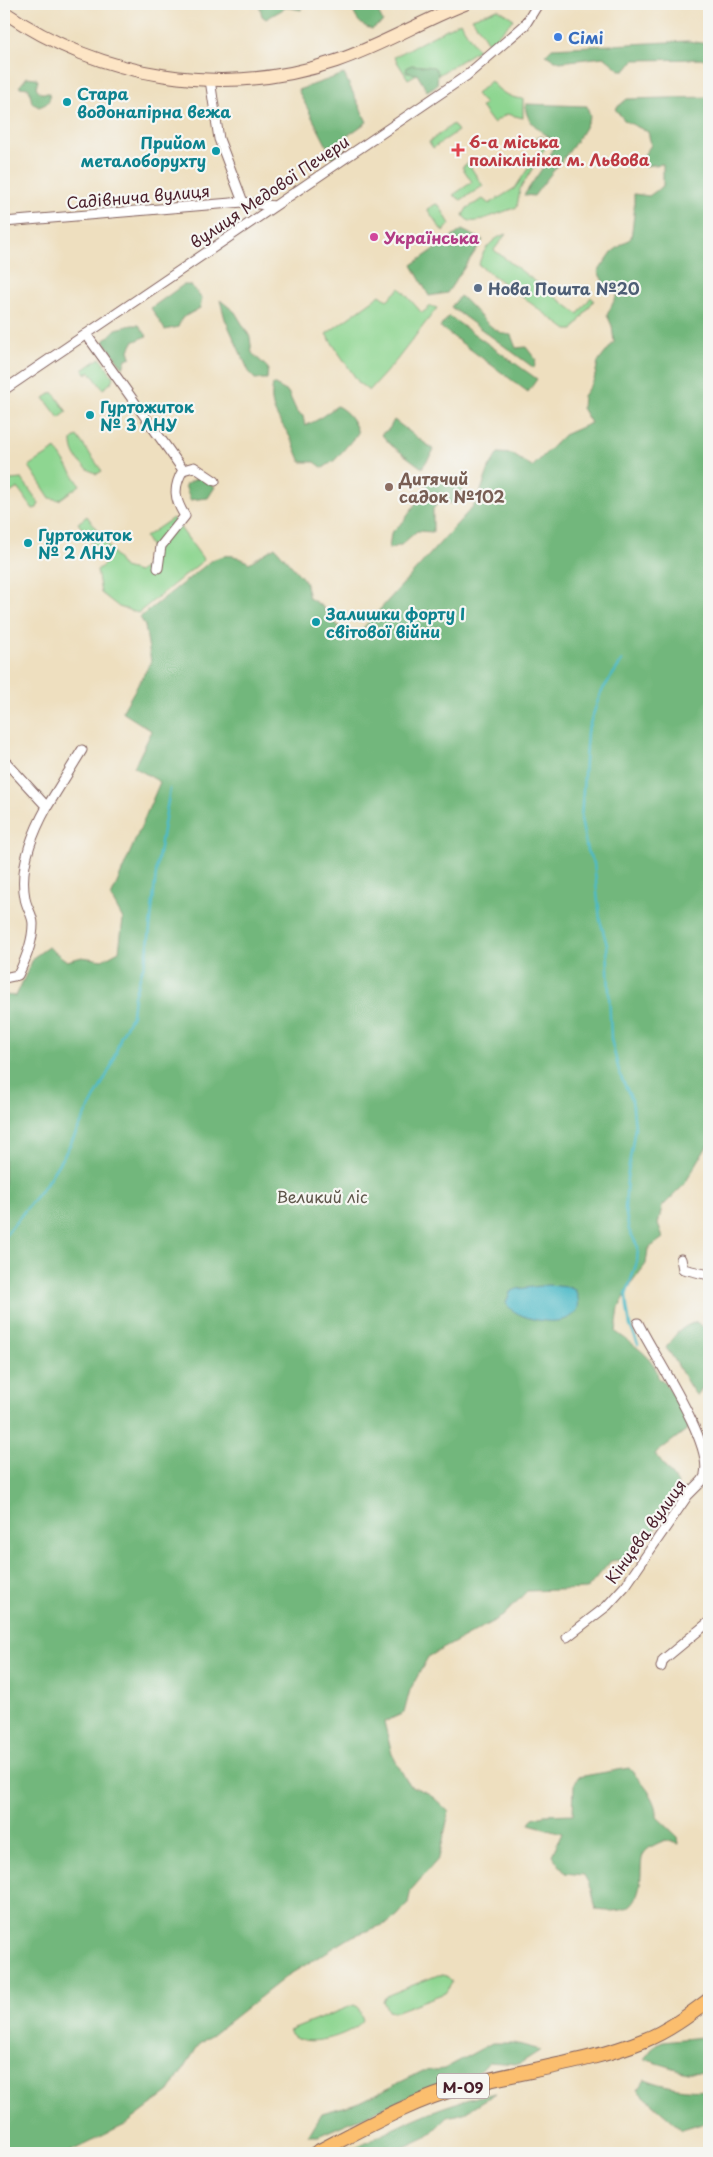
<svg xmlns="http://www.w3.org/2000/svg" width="713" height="2157" viewBox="0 0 713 2157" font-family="'Playpen Sans',sans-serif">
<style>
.green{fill:#8ed691;stroke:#6c7a5e}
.forest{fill:#72b77b;stroke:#5e6b53}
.water{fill:#4dbac7;stroke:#4c6c79}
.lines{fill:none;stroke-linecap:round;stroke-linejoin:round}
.stream{stroke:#4dbac7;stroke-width:2.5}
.minor-casing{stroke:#83625f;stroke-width:11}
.secondary-casing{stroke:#83625f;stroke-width:14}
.primary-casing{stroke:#83625f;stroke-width:16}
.minor{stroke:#fff;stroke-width:9}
.secondary{stroke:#fde5c5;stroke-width:12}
.primary{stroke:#fbbe6e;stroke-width:14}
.shop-dot{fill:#3f7fe0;stroke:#f6f6f2;stroke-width:2}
.culture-dot{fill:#0f9aa8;stroke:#f6f6f2;stroke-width:2}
.health-dot{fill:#e0444e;stroke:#f6f6f2;stroke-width:2}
.hotel-dot{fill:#d1479c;stroke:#f6f6f2;stroke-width:2}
.service-dot{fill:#5c6f8a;stroke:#f6f6f2;stroke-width:2}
.education-dot{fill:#8d6e63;stroke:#f6f6f2;stroke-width:2}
.labels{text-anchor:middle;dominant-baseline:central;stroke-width:4.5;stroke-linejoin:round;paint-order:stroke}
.shield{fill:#f6f6f2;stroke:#7e6067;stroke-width:1}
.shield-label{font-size:15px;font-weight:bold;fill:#4a1f2b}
.shop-label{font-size:16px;font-weight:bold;fill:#366cbe;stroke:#f6f6f2;text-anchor:start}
.culture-label{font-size:16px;font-weight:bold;fill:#0d838f;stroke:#f6f6f2;text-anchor:start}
.health-label{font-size:16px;font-weight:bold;fill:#be3a42;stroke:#f6f6f2;text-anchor:start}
.street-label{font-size:16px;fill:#4a1f2b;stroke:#f6f6f2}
.hotel-label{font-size:16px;font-weight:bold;fill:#b23c85;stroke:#f6f6f2;text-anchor:start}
.service-label{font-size:16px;font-weight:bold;fill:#4e5e75;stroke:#f6f6f2;text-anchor:start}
.education-label{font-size:16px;font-weight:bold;fill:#785e54;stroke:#f6f6f2;text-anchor:start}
.park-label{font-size:16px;fill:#5e564a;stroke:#f6f6f2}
</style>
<rect width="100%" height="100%" fill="#f6f6f2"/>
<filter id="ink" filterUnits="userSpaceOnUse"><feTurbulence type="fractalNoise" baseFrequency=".02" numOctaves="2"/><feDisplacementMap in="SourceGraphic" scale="10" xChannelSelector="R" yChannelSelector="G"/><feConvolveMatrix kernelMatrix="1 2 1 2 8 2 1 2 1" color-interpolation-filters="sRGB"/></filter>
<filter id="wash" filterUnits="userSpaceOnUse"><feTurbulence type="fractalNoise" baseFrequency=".0096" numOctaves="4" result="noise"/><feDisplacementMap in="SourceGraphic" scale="20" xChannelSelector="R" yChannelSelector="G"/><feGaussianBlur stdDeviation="1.12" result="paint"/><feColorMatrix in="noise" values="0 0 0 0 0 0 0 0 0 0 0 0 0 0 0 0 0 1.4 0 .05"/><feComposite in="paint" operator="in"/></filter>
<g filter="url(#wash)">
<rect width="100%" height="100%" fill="#eedfbf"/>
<path class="green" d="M498 9 514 19 489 44 472 18Z
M460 22 478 50 424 84 417 74 408 79 394 57Z
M491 81C500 92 509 98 523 99V118L507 114 493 123 481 107 485 104 476 94Z
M453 124 458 131 433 148 429 142Z
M542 136 545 148 520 189 517 207 478 221C471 222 466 221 463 215L467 208 483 199 489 204 515 188 541 149 537 138Z
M468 163 483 186 461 200 453 195 472 182 462 167Z
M436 204 439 205 450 224 443 232 427 209Z
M506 234 494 250 578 314 591 297 594 300 573 330H567L479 265C481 252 492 238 506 234Z
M400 288 422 313 431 306 437 308 396 361 369 391 359 383 326 334 380 295 387 300Z
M100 358 113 377 111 383 103 389 90 372 86 374 83 370Z
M53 392 67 412 59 418 44 398Z
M77 436 102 471 97 474C83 468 71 456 72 440Z
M56 449 80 485 59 500 50 498 29 466Z
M22 479 39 503 37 508 33 509 18 488 8 494 4 488 10 480Z
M87 516 124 568 138 572 151 563V547L145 537 173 518 204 560 138 613 119 607 101 593 97 570 106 563 78 523Z
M438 1975C446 1975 449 1976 452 1983L445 1993 394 2012 388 2011 383 2001 386 1996Z
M354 2005 358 2007 363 2020C353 2035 301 2052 289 2031Z"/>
<path class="forest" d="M259 4H302L301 10 287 7 266 19 262 16Z
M351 4H374L383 22 372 29C358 25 355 17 351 4Z
M688 41 709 44V59L634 60 626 70H620L604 57 560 62 545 55 552 48Z
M412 65 434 67 438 72 437 85 427 91 417 74 406 72 407 67Z
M344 74 367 122 340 141 345 150 333 158 298 90Z
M27 77 36 78 38 81 36 87 40 93H49C51 102 47 104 39 107L32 103 29 88 19 87Z
M709 97V1143L684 1185 662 1207 658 1224 663 1238 648 1249 646 1264 631 1284 619 1308 616 1332C632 1344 655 1357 658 1377L669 1388 689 1428 655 1454 678 1484C673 1515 649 1535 628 1559L611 1561 587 1589 527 1591 503 1616 428 1657 410 1690 404 1713 384 1722 392 1754 409 1785 430 1794 449 1812 439 1858 411 1890 408 1903 398 1915 388 1923 353 1936 287 1976 198 2046 169 2092 125 2125 67 2153H4V995L16 996 34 957 48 947 67 961 82 957 102 960 119 951 123 919 111 897 160 782 134 767 152 731 122 712 151 662 145 626 140 617 211 561C226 553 235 554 249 563L275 547 305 581 309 598 322 606 329 618 354 638 477 502 489 468 498 453 512 454 532 467 564 435 591 423 582 408 583 396 594 380 598 362 614 342 612 326 607 315 620 289 605 285 598 272 612 252 631 238 634 215V194L649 196 663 186V164L644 166 642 158 651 145 648 132 625 121 615 109 627 99Z
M526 104 587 106 590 117C577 147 553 169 534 196L524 195 550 157 554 141C542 131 523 121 526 104Z
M462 230 483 240 447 293 429 296 412 265Z
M183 285H191L202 299 200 308 182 318 178 327 165 330 151 308Z
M460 296C476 308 490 334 511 335L516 348 526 347 536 360 534 368 451 307Z
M220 300 235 312 250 337 252 353 268 368 267 379H255L250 374 225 319Z
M449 316 537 379 528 392 440 327Z
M132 325H139L147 336 133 342 129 350 131 357 126 359 123 368 104 341 116 329Z
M273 384 288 392 297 412 303 416 305 426 317 420 337 406C348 412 354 420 358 433L335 460 323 468 315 462H301C297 454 295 446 291 439 279 417 268 411 273 384Z
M394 420 434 450 422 468 391 445 381 434 389 429Z
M430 474 446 484H461L464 493 452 504 441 499 433 509V532L417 531 401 545 389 549 391 533 404 521 425 489Z
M201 476 215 487 208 498 190 500 185 485Z
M696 1322 709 1331V1381L707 1380 697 1396C684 1381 679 1363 666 1348 674 1335 681 1327 696 1322Z
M629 1768C640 1781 659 1799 657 1817L678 1837 679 1844 665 1840C657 1844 647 1847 643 1855 641 1860 641 1869 641 1875 639 1907 627 1914 596 1910L592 1890 584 1875 565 1873 552 1855 562 1833 529 1824 533 1818 544 1815 573 1814 574 1785 578 1777Z
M702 2037 709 2041V2073L687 2072 644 2059 656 2044 663 2041Z
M492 2043H514L541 2050 519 2064 488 2062 475 2076 401 2100 318 2136H308L322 2113 360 2102 423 2071 444 2069Z
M645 2079C666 2087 686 2091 709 2089V2121L682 2129 637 2090Z
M496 2093 464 2113 447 2117 428 2136 409 2145 389 2153H352L356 2147C402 2124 445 2102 496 2093Z"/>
<path class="water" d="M548 1285 568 1287 575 1290C596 1334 517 1325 506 1303L510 1292 517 1289Z"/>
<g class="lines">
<path class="stream" d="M622 661 601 692 587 732 581 819 587 851 594 863 600 920 607 945 611 1039 620 1075 632 1100 635 1127 627 1178 625 1209 629 1230 638 1247 637 1262 626 1295 627 1307 630 1326 638 1344
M4 1237 45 1185 66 1152 111 1067 121 1036 132 1015 134 996 147 955 157 865 170 789"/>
</g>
</g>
<g filter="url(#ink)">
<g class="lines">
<defs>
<path id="minor" d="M210 80 219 139 243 202
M4 222 243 202 274 206
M86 334 183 470 194 467 215 481
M4 390 466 76 525 25 538 4
M158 568 161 546 185 516C174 499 173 487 183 470
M4 760 47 807C32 834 19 867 25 898 26 907 33 915 33 924 33 942 26 959 18 975L4 978
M47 807 82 750
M681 1259 683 1269 709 1275
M638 1323C653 1354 713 1442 705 1474
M567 1637 607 1606 626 1585 688 1495 702 1481 709 1469
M661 1667 663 1660 709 1622"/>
<path id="secondary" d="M4 12C101 78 223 99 336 61 381 46 421 21 465 4"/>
<path id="primary" d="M316 2153C364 2128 412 2100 465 2086 524 2070 588 2063 645 2040 668 2031 689 2015 709 2000"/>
</defs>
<use href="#minor" class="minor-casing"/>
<use href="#secondary" class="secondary-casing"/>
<use href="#primary" class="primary-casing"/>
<use href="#minor" class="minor"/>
<use href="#secondary" class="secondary"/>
<use href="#primary" class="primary"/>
</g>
</g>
<circle class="shop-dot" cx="558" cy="37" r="5"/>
<g class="culture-dot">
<circle cx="67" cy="102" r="5"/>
<circle cx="216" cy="151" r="5"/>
<circle cx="90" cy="415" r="5"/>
<circle cx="28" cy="543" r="5"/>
<circle cx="316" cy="622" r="5"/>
</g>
<path class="health-dot" d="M455.5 142.5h5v5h5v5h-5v5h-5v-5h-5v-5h5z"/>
<circle class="hotel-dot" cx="374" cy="237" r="5"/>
<circle class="service-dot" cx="478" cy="288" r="5"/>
<circle class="education-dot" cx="389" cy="487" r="5"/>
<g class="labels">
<rect class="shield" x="437" y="2073.5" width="52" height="25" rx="4"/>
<g class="shield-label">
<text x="463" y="2086">М-09</text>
</g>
<g class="shop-label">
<text x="568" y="37">Сімі</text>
</g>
<g class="culture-label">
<text x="77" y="93">Стара<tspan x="77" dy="18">водонапірна вежа</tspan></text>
<text x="206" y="142" text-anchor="end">Прийом<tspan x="206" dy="18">металоборухту</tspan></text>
<text x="100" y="406">Гуртожиток<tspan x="100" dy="18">№ 3 ЛНУ</tspan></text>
<text x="38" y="534">Гуртожиток<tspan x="38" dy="18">№ 2 ЛНУ</tspan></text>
<text x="326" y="613">Залишки форту І<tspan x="326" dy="18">світової війни</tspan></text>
</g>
<g class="health-label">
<text x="469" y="141">6-а міська<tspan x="469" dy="18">поліклініка м. Львова</tspan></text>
</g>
<g class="street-label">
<text transform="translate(269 191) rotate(-34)">вулиця Медової Печери</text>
<text transform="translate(138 196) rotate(-5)">Садівнича вулиця</text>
<text transform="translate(645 1531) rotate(-54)">Кінцева вулиця</text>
</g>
<g class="hotel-label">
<text x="384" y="237">Українська</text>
</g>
<g class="service-label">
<text x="488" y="288">Нова Пошта №20</text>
</g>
<g class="education-label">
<text x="399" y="478">Дитячий<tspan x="399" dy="18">садок №102</tspan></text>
</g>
<g class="park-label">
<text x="322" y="1196">Великий ліс</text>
</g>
</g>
<rect width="713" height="2157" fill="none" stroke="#f6f6f2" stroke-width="20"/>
</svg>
